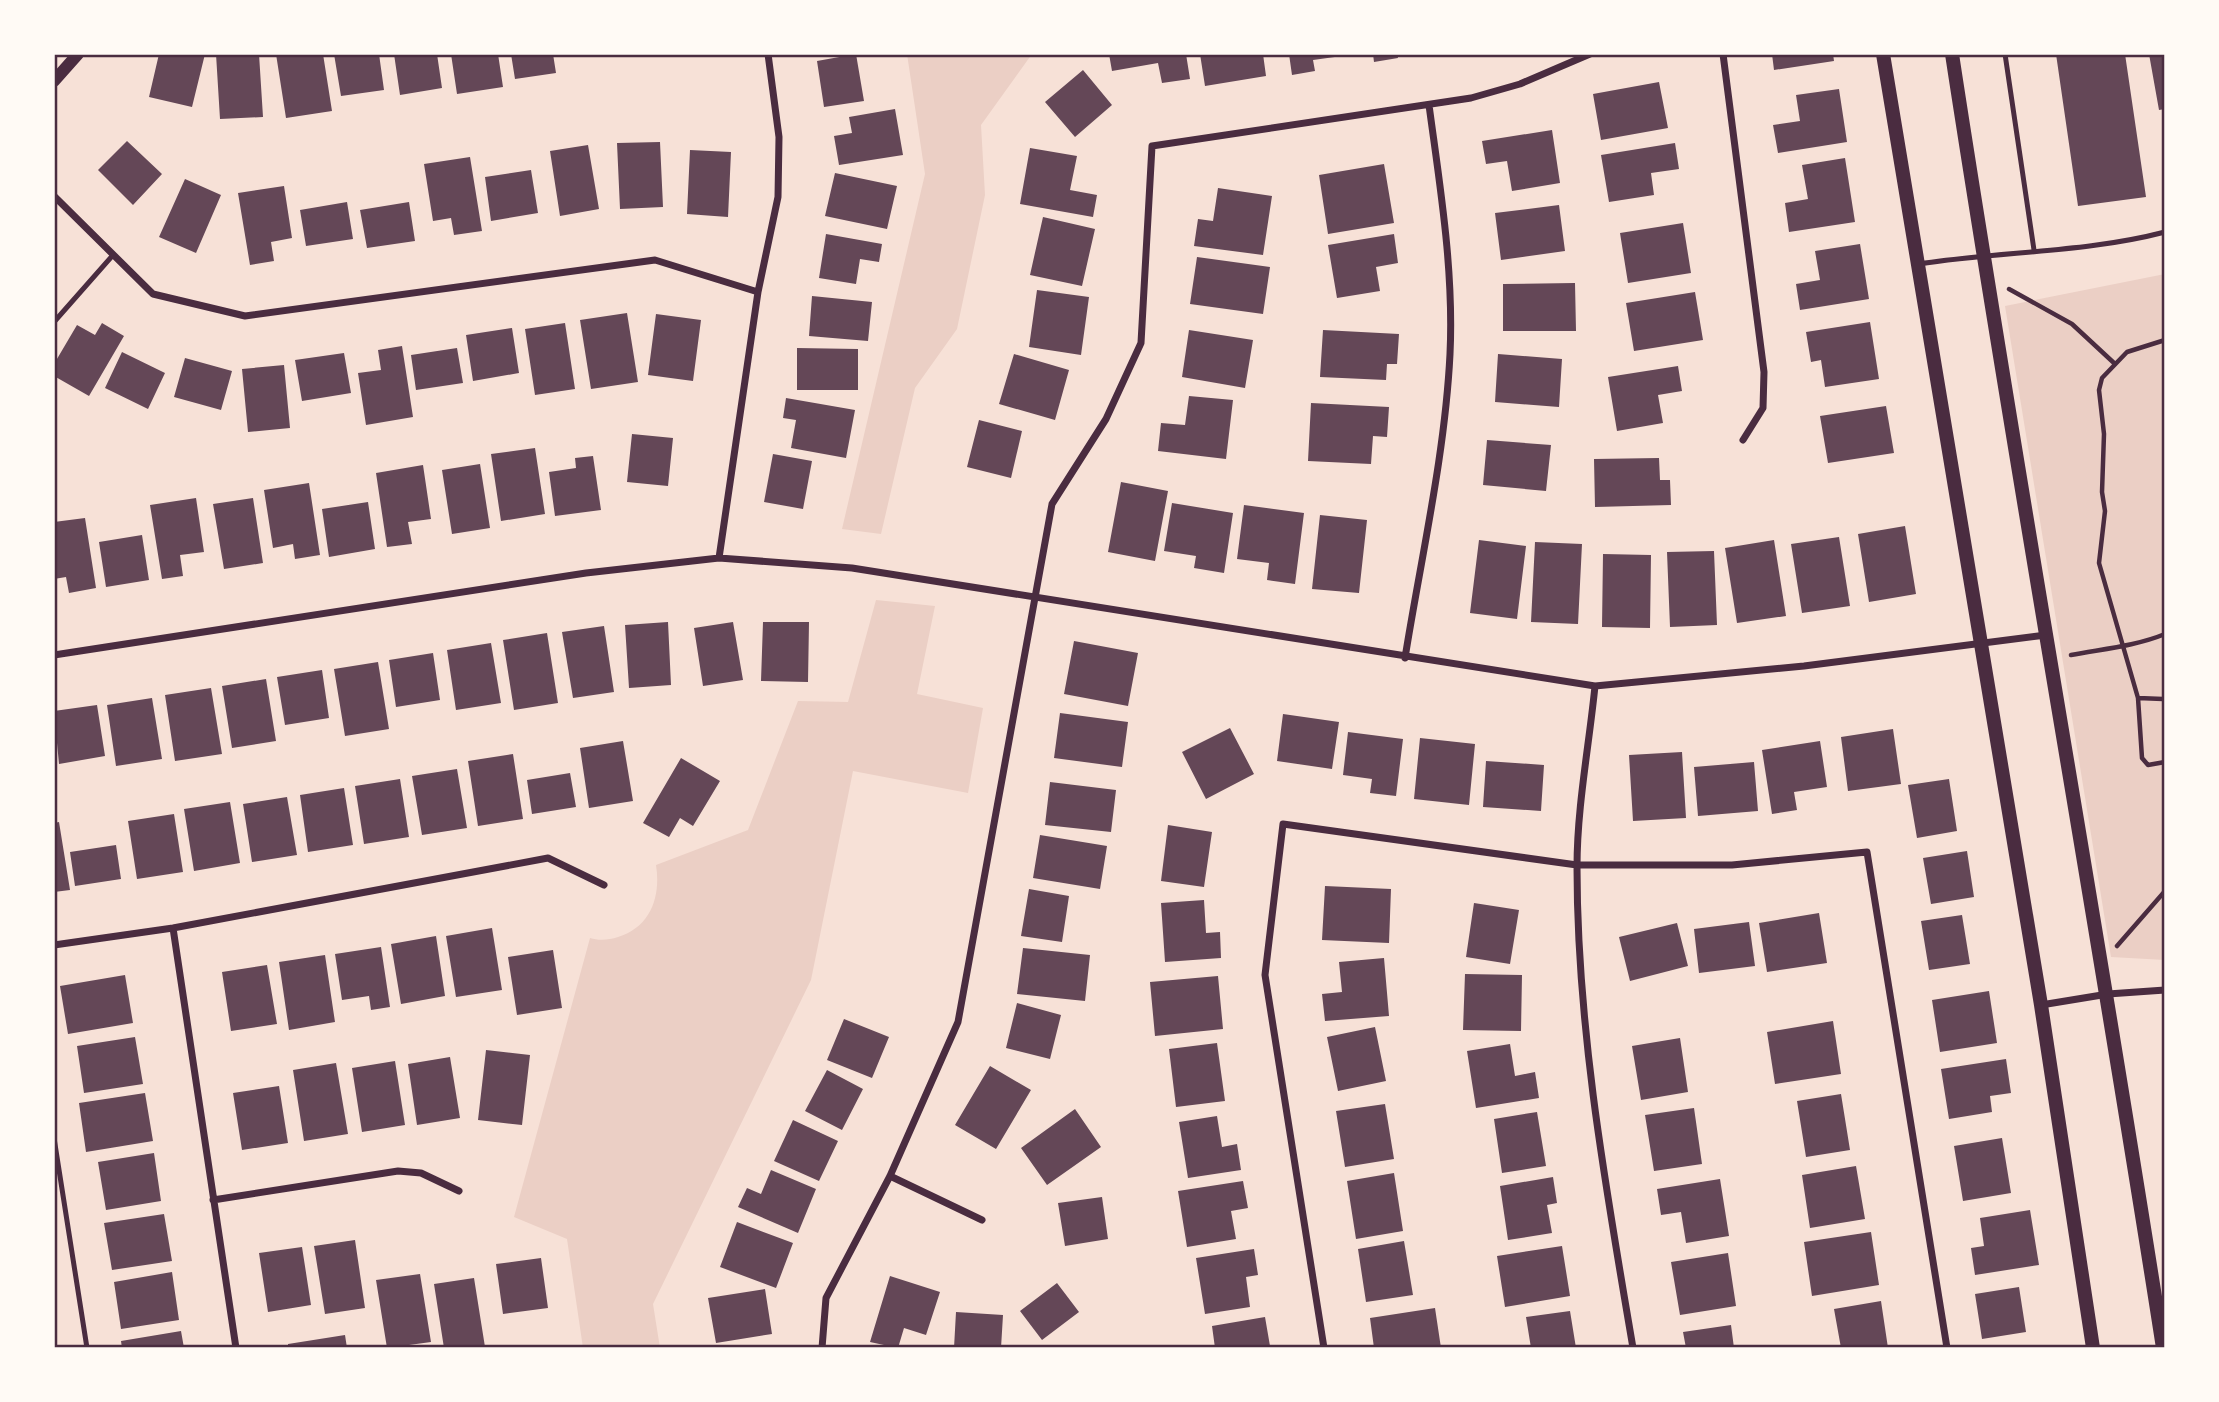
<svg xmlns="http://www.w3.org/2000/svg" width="2219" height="1402" viewBox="0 0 2219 1402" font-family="Signika,sans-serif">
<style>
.green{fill:#ebcfc5}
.building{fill:#644757}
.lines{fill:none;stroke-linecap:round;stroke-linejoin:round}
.path{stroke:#4a2c40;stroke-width:4.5}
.service{stroke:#4a2c40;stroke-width:5}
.minor{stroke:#4a2c40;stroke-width:7}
.tertiary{stroke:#4a2c40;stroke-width:12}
.secondary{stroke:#4a2c40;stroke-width:14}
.neatline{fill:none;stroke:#4a2c40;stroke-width:2.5}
</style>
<rect width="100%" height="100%" fill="#f7e1d7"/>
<path class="green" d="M907 54H1032L981 125 985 195 957 329 915 388 881 534 842 529 925 174Z
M2165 274V960L2111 957 2005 306Z
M876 600 935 606 917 694 983 708 968 793 853 771 811 980 653 1304 660 1348H583L567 1239 514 1217 590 938C599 941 609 940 618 937 651 927 661 896 656 865L748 830 798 701 848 702Z"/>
<path class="building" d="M159 54H205L192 107 149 97Z
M216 54H259L263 117 220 119Z
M276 54H323L332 111 286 118Z
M334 54H379L384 90 341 96Z
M394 54H437L442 88 400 95Z
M451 54H498L503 87 457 94Z
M511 54H553L556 73 515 79Z
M856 54 864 101 824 107 817 61Z
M1109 54H1186L1190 79 1162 83 1158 63 1112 71Z
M1200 54H1263L1266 76 1205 86Z
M1289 54H1342V56L1313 60 1315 71 1292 75Z
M1373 54H1397L1398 58 1374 62Z
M1772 54H1833L1834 61 1774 70Z
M2056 54H2125L2146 197 2078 206Z
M2149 54H2165V109L2159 110Z
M1083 70 1112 105 1075 137 1045 102Z
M1659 82 1668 128 1601 140 1593 94Z
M1839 89 1847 142 1778 153 1773 125 1800 121 1796 95Z
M895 109 903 155 839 165 834 136 852 133 849 117Z
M1552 130 1560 183 1512 191 1507 161 1486 164 1482 141Z
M127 141 162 174 133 205 98 170Z
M660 142 663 207 620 209 617 143Z
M1675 143 1679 169 1651 173 1654 195 1609 202 1601 155Z
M588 145 599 209 560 216 550 151Z
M1030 148 1077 156 1070 190 1097 195 1093 217 1020 204Z
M690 150 731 152 728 217 687 214Z
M470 157 482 231 454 235 451 218 433 221 424 164Z
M1845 158 1855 222 1789 232 1785 203 1808 199 1802 165Z
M1384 164 1394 223 1328 234 1319 175Z
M531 170 538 213 491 221 485 177Z
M835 173 897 186 887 229 825 216Z
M185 179 221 195 196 253 159 237Z
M284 186 292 238 271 242 274 261 250 265 238 193Z
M1218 188 1272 196 1263 255 1194 246 1198 219 1213 221Z
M347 202 353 239 306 246 300 210Z
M409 202 415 241 367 248 360 210Z
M1559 205 1565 251 1501 260 1495 213Z
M1043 217 1095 229 1082 286 1030 275Z
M1683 223 1691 273 1628 283 1620 233Z
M826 234 882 244 879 262 860 259 856 284 819 278Z
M1394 234 1398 263 1376 267 1380 291 1337 298 1328 245Z
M1860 244 1869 299 1800 310 1796 284 1820 280 1815 251Z
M1197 257 1270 267 1263 314 1190 304Z
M1575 283 1576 331H1503V284Z
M1037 290 1089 297 1081 355 1029 347Z
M1695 292 1703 340 1634 351 1626 303Z
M812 296 872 302 868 341 809 336Z
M627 313 638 382 591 389 580 320Z
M656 314 701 320 693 381 648 375Z
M1870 322 1879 379 1825 387 1821 360 1811 362 1806 332Z
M102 323 124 336 89 396 54 376V364L77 325 95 335Z
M565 323 575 389 535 395 525 329Z
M512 328 519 373 473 381 466 335Z
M1189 330 1253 340 1245 388 1182 377Z
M1323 330 1399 334 1397 364H1387L1386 380 1320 377Z
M402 346 413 417 366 425 358 373 381 370 378 350Z
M457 348 463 383 416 390 411 355Z
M797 348 858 349V390H797Z
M122 352 165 373 148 409 105 388Z
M344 353 351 393 302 401 295 360Z
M1014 354 1069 370 1055 420 999 404Z
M1498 354 1562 359 1559 407 1495 402Z
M185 358 232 371 221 410 174 397Z
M284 365 290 428 248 432 242 369Z
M1678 366 1682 391 1658 395 1663 423 1617 431 1608 377Z
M1189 396 1233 400 1226 459 1158 451 1161 423 1185 425Z
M786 398 855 410 846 458 791 448 796 420 783 418Z
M1311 403 1389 407 1387 437 1373 436 1371 464 1308 461Z
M1886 406 1894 453 1828 463 1820 416Z
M979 420 1022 431 1011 478 967 467Z
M632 434 673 438 668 486 627 482Z
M1487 440 1551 445 1546 491 1483 485Z
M535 448 545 514 501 521 491 454Z
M773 454 812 461 803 509 764 502Z
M593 456 601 510 555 516 549 472 576 468 575 458Z
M1659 458 1660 480H1670L1671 505 1595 507 1594 459Z
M480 464 490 528 452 534 442 470Z
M423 465 431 519 408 522 412 544 387 547 376 473Z
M1121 482 1168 491 1155 561 1108 552Z
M309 483 320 555 295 559 293 544 273 548 264 490Z
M196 498 204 552 180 555 183 576 162 579 150 505Z
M253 498 263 563 224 569 213 504Z
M368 502 375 549 329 557 322 509Z
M1172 503 1233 513 1224 573 1194 568 1196 556 1164 551Z
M1244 505 1304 513 1295 584 1267 580 1269 563 1237 559Z
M1320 515 1367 520 1359 593 1312 589Z
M85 518 96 588 69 593 66 577 54 579V522Z
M1905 526 1916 594 1869 602 1858 534Z
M142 535 149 580 106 587 99 542Z
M1839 537 1850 606 1802 613 1791 544Z
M1479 540 1526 546 1517 619 1470 613Z
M1774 540 1786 616 1737 623 1725 548Z
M1535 542 1582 544 1578 624 1531 622Z
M1714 551 1717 625 1670 627 1667 552Z
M1603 554 1651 555 1650 628 1602 627Z
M668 622 671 685 629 688 625 625Z
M733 622 743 680 703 686 694 628Z
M763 622H809L808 682 761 681Z
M604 626 614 692 573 698 562 632Z
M547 633 558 703 514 710 503 640Z
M1074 641 1138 653 1128 706 1064 694Z
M491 643 501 703 456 710 447 650Z
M433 653 440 700 396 707 389 660Z
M378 662 389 729 345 736 334 669Z
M322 670 329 718 285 725 277 677Z
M266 679 276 741 232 748 222 686Z
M211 688 222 754 175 761 165 695Z
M152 698 162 759 116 766 107 705Z
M97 705 105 756 59 764 54 711Z
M1060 713 1128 722 1122 767 1054 758Z
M1283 714 1339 722 1332 769 1277 761Z
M1230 728 1254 774 1206 799 1182 752Z
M1893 729 1901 784 1848 791 1841 737Z
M1348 732 1403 739 1396 796 1370 793 1372 779 1343 775Z
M1420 738 1475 744 1469 805 1414 799Z
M623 741 633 801 589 808 580 748Z
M1820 741 1827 787 1794 792 1797 810 1772 814 1762 750Z
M1682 752 1686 818 1633 821 1629 755Z
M513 754 523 819 478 826 468 761Z
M681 758 720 781 693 826 680 818 669 837 643 823Z
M1486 761 1544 765 1541 811 1483 807Z
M1754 762 1758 811 1698 816 1694 767Z
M457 769 467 828 422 835 412 776Z
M570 773 576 807 532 814 527 780Z
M400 779 409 837 364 844 355 786Z
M1949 779 1957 831 1917 838 1908 785Z
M1050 782 1116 790 1111 832 1045 825Z
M344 788 353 845 308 852 300 795Z
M287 797 297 855 252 862 243 804Z
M230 802 240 863 194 871 184 809Z
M174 814 183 872 137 879 128 821Z
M59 822 70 890 54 892V823Z
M1168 825 1212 832 1204 887 1161 881Z
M1040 835 1107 846 1100 889 1033 878Z
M116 845 121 879 75 886 70 852Z
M1967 851 1974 897 1931 904 1923 858Z
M1325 886 1391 889 1389 943 1322 940Z
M1029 889 1069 896 1062 942 1021 936Z
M1204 900 1206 933 1220 932 1221 958 1165 962 1161 903Z
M1474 903 1519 910 1510 964 1466 957Z
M1819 913 1827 963 1767 972 1759 923Z
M1962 915 1970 964 1929 970 1921 921Z
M1749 922 1755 966 1699 973 1694 929Z
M1677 923 1688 966 1630 981 1619 937Z
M492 928 502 990 456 997 446 936Z
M436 936 445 996 401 1004 391 944Z
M381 947 390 1007 371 1010 369 996 342 1000 335 954Z
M1023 948 1090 955 1085 1001 1017 994Z
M553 950 562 1008 517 1015 508 957Z
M325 955 335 1022 289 1030 279 962Z
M1384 958 1389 1016 1325 1021 1322 994 1342 992 1339 962Z
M267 965 277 1024 231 1031 222 972Z
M1465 974 1522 975 1521 1031 1463 1030Z
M125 975 133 1023 68 1034 60 986Z
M1218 976 1223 1029 1155 1036 1150 982Z
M1989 991 1997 1043 1940 1052 1932 1000Z
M1017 1003 1061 1015 1050 1059 1006 1048Z
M844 1019 889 1037 872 1078 827 1060Z
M1833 1021 1841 1074 1775 1084 1767 1032Z
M1375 1027 1386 1081 1338 1091 1327 1037Z
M135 1037 143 1084 84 1093 77 1046Z
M1680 1038 1688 1092 1641 1100 1632 1046Z
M1217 1043 1225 1101 1176 1107 1169 1049Z
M1510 1044 1515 1076 1535 1072 1539 1098 1476 1108 1467 1051Z
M486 1050 530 1055 522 1125 478 1120Z
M450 1057 460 1118 417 1125 408 1064Z
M2006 1059 2011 1093 1990 1096 1992 1112 1949 1119 1941 1069Z
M395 1061 405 1125 362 1132 352 1068Z
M336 1063 348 1134 304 1141 293 1070Z
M990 1066 1031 1090 996 1149 955 1125Z
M827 1070 863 1089 842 1130 805 1111Z
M279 1086 288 1143 242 1150 233 1093Z
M145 1093 153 1141 86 1152 79 1103Z
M1841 1094 1850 1150 1806 1157 1797 1101Z
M1385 1104 1394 1159 1345 1167 1336 1111Z
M1694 1108 1702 1164 1654 1171 1645 1115Z
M1075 1109 1101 1147 1047 1185 1021 1148Z
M1537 1112 1546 1166 1502 1173 1494 1119Z
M1217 1116 1222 1147 1237 1144 1241 1170 1188 1178 1179 1122Z
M793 1120 838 1141 819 1181 774 1161Z
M2002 1138 2011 1193 1963 1201 1954 1146Z
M154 1153 161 1201 106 1210 98 1162Z
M1856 1166 1865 1219 1810 1228 1802 1175Z
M771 1170 816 1189 798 1233 738 1207 747 1188 761 1194Z
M1394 1173 1403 1231 1356 1239 1347 1181Z
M1553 1177 1557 1203 1547 1205 1552 1233 1508 1240 1500 1186Z
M1720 1179 1729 1236 1686 1243 1681 1212 1661 1215 1657 1189Z
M1243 1181 1248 1208 1231 1211 1236 1239 1187 1247 1178 1191Z
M1102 1197 1108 1239 1065 1246 1058 1203Z
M2030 1210 2039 1265 1975 1275 1971 1248 1984 1246 1980 1218Z
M164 1214 172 1261 112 1270 104 1223Z
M737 1222 793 1243 776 1288 720 1267Z
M1871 1232 1879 1285 1812 1296 1804 1242Z
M355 1240 365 1308 325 1314 314 1246Z
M1404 1241 1413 1295 1366 1302 1358 1249Z
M1562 1246 1570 1296 1505 1307 1497 1256Z
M302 1247 311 1305 268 1312 259 1253Z
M1254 1249 1258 1275 1246 1277 1250 1307 1205 1314 1196 1258Z
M1728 1253 1736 1306 1680 1315 1671 1262Z
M541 1258 548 1308 503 1314 496 1264Z
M172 1272 179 1320 121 1329 114 1282Z
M420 1274 431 1342 387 1348 376 1280Z
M890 1276 940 1292 926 1335 904 1328 898 1348 870 1342Z
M474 1278 485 1347 444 1348 434 1284Z
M1057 1283 1079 1312 1042 1340 1020 1311Z
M2019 1287 2026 1332 1982 1339 1975 1294Z
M765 1289 772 1334 716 1343 708 1298Z
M1881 1301 1888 1348H1841L1834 1309Z
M1435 1308 1441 1348H1374L1370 1318Z
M1570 1311 1576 1348H1531L1526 1317Z
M956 1312 1003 1315 1001 1348H954Z
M1265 1317 1270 1346 1215 1348 1212 1326Z
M1731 1325 1734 1348H1686L1683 1332Z
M181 1331 184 1348H122L121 1341Z
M345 1335 347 1348H288V1344Z"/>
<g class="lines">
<path class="path" d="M2009 289 2072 324 2114 363
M2165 340 2127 352 2102 378 2099 390 2104 434 2102 492 2105 511 2099 563 2138 698 2142 758 2148 765 2165 762
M2071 655C2102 649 2136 646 2165 634
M2138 698 2163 699
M2117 946 2165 891"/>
<path class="service" d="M2005 54 2034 250
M1919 264C2000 251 2085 253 2165 232
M54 322 113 255
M54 1138 87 1348"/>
<path class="minor" d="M1723 54 1764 372 1763 408 1743 440
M54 196 153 294 245 316 655 260 758 292
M719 558 758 292 778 197 779 137 768 54
M54 655 586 573 719 558 852 568 1595 686 1804 666 2046 635
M1405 658C1421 558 1445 455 1450 354 1454 270 1440 187 1429 105
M1595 686C1589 746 1577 807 1577 867 1577 1028 1606 1189 1633 1348
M173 928 236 1348
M54 945 173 928 548 858 604 885
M2041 1005 2108 994 2165 990
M890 1176 982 1220
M213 1200 398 1171 421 1173 459 1191
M822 1348 826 1298 890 1176 958 1022 1052 504 1106 419 1141 343 1152 146 1471 98 1520 84 1590 54
M1324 1348 1265 975 1283 824 1577 865H1732L1867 852 1947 1348"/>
<path class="tertiary" d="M54 81 78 54"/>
<path class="secondary" d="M1883 54 2041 1005 2093 1348
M1952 54C2018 486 2096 916 2163 1348"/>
</g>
<rect width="2219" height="1402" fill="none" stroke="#fffaf5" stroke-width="112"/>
<rect x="56" y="56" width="2107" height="1290" class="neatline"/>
</svg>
